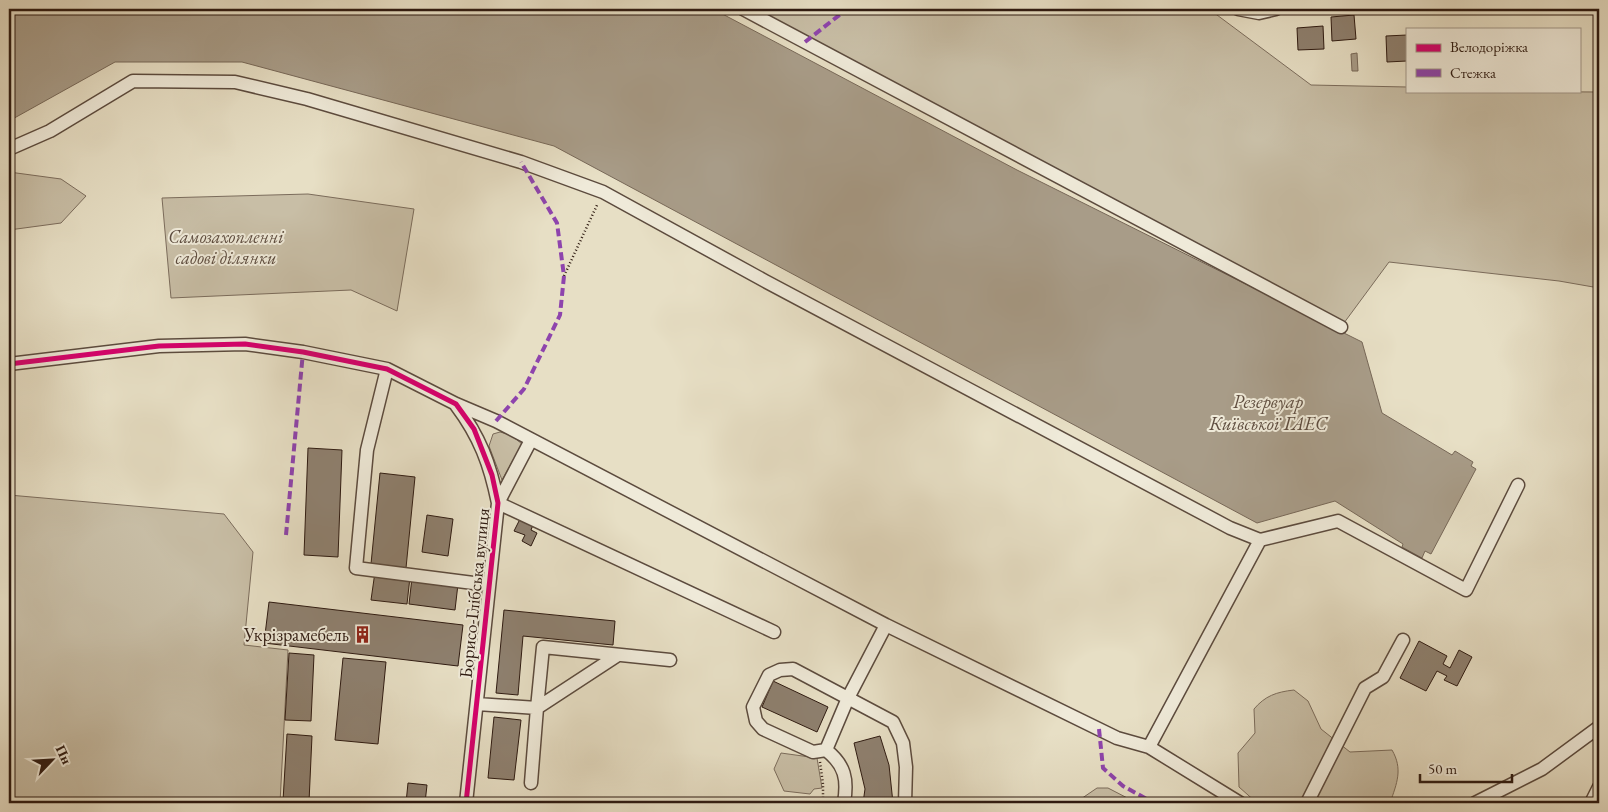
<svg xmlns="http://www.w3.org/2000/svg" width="1608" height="812" viewBox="0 0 1608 812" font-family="'EB Garamond',serif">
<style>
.green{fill:#c8bea6;stroke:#7b6c5c}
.water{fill:#a89c88;stroke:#776858}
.building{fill:#8e806f;stroke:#2e1a11}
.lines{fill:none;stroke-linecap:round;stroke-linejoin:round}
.minor-casing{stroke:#5c4b3e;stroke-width:15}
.path{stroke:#2e1a11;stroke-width:2.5;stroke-dasharray:1 2.5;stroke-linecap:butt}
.minor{stroke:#efead9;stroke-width:12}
.quiet{stroke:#8e44ad;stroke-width:4;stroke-dasharray:8 4;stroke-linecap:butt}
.cycleway-casing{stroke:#efead9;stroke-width:8}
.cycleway{stroke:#d6006c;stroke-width:5}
.labels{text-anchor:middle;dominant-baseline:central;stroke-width:4;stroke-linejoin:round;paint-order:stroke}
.park-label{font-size:18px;font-style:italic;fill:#5c4b3e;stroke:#efead9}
.street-label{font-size:18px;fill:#2e1a11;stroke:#efead9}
.poi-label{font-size:18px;fill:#2e1a11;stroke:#efead9;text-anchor:end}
.water-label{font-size:19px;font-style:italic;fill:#5f4e41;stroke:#efead9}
</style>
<rect width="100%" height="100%" fill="#e7dfc5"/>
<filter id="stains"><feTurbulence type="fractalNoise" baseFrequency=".004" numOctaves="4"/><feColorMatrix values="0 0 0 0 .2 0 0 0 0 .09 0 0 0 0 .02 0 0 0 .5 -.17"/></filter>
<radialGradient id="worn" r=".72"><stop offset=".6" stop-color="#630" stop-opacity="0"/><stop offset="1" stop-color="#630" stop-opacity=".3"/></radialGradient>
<path class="green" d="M743 9H1209L1311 85 1407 87V91L1599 92V288L1559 281 1389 262 1341 327Z
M9 172 61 179 86 196 61 223 9 230Z
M308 194 414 209 397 311 351 290 171 298 162 198Z
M500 432 511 435 522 444 502 480 489 446 493 434Z
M9 495 224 514 253 552 244 645 288 650 280 803H9Z
M1294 690 1308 701 1321 729 1350 752 1392 750C1403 769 1397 783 1390 803H1257L1239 787 1238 753 1255 733 1254 709C1265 696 1276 692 1294 690Z
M781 753 817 758 822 788 814 789 810 794 784 791 774 769Z
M1097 788H1108L1137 803H1075Z"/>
<path class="water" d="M9 9H713L1017 170 1362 342 1382 413 1452 455 1455 451 1473 462 1471 466 1476 469 1431 554 1425 551 1422 558 1402 547 1403 544 1335 501 1257 523 554 146 242 62H115L9 121Z
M1357 53 1358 71H1352L1351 54Z"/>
<path class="building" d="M1354 15 1356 39 1332 41 1331 17Z
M1323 26 1324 49 1298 50 1297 28Z
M1407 35V61L1387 62 1386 36Z
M308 448 342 450 338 557 304 555Z
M380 473 415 477 406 568 371 564Z
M427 515 453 519 448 556 422 552Z
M520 519 533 525 531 530 537 533 531 546 522 541 525 535 514 531Z
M375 572 410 577 407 604 371 600Z
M412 578 458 584 455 610 409 604Z
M269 602 463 625 458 666 264 643Z
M504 610 615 621 613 645 523 636 518 695 496 693Z
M1419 641 1447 656 1443 664 1450 668 1459 650 1472 657 1457 686 1444 680 1447 676 1437 671 1426 691 1400 678Z
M289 653 314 655 311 721 285 720Z
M343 658 386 662 378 744 335 740Z
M773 681 828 707 817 732 762 707Z
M494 717 521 720 514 780 488 778Z
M287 734 312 736 309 802 283 801Z
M880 736 889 765 893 803H863L865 789 854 743Z
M408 783 427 785 425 803H406Z"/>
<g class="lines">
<defs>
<path id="minor" d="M743 9 1341 327
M1238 9 1259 13 1276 9
M9 149 50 131 133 81 235 82 307 99 521 162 603 192 765 281 1230 528 1260 540
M9 364 159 346 245 344 303 352 387 369 456 404 496 421 886 625 1117 738 1149 747 1240 803
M387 369 367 450 356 568 489 585
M456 405C480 437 490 464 498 503L466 803
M531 440 498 503 774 632
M477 704 537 708 543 647 670 660
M1149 747 1260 540 1338 521 1466 590 1518 485
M826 750 813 752 763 729 756 721 753 707 769 675 780 670 793 669 893 722 903 743 906 767 905 803
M531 783 537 708 618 655
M844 803C848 779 845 765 826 750L848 698 886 625
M1307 803 1365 688 1383 677 1403 640
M1475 803 1542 769 1599 727
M1591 803 1599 787"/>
</defs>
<use href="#minor" class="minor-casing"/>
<path class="path" d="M564 276 598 203
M820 762 823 784V803"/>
<use href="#minor" class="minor"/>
<path class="quiet" d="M805 42 847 9
M496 421 524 389 560 315 564 276 557 223 521 162
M286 535 303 352
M1099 729 1103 768 1123 786 1154 803"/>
<defs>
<path id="cycleway" d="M9 364 159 346 245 344 303 352 387 369 456 404 474 429 492 475 498 503 466 803"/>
</defs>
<use href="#cycleway" class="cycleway-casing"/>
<use href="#cycleway" class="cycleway"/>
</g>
<defs>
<symbol id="building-bare" viewBox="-9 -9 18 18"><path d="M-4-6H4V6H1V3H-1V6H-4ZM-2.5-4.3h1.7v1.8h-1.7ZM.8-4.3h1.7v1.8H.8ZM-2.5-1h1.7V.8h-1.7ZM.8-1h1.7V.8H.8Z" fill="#8f2418" stroke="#efead9" stroke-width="2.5" paint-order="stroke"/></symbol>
</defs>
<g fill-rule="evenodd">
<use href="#building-bare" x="350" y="622" width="25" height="25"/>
</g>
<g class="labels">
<g class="park-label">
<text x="226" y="236">Самозахопленні<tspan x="226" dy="21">садові ділянки</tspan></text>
</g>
<g class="street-label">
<text transform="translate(474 593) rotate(-84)">Борисо-Глібська вулиця</text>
</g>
<g class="poi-label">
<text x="349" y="634">Укрізрамебель</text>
</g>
<g class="water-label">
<text x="1268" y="401">Резервуар<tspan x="1268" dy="22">Київської ГАЕС</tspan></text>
</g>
</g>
<rect width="1608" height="812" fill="none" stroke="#e7dfc5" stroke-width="30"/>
<rect x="10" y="10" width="1588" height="792" fill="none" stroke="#2e1a11" stroke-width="2.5"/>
<rect x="15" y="15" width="1578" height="782" fill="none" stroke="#2e1a11"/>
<rect x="1406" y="28" width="175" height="65" fill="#efead9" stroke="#a29789"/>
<rect x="1416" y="44" width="25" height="8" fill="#d6006c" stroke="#a29789"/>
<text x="1450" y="52" font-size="15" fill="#2e1a11">Велодоріжка</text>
<rect x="1416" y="69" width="25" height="8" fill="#8e44ad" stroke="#a29789"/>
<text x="1450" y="78" font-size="15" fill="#2e1a11">Стежка</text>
<g transform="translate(52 760) rotate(65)" stroke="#efead9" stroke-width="4" paint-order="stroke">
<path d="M0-4L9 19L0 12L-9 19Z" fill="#2e1a11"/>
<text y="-8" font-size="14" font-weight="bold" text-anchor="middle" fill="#2e1a11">Пн</text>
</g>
<path d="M1420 774v8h92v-8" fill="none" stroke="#2e1a11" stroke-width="2.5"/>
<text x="1428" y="774" font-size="15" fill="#2e1a11" stroke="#efead9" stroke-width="4" paint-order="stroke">50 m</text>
<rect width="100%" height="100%" filter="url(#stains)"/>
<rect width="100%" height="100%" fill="url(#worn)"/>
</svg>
